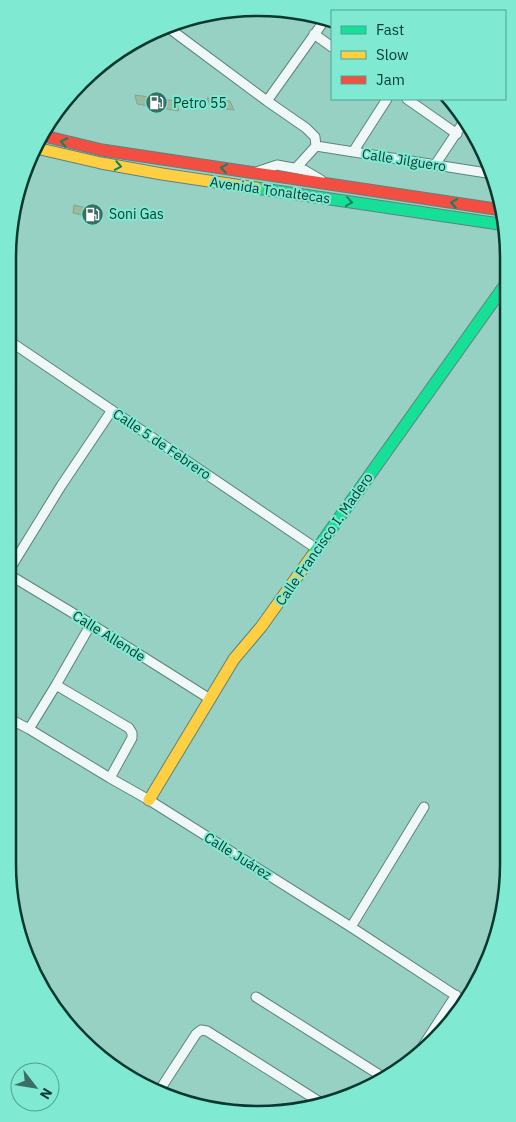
<svg xmlns="http://www.w3.org/2000/svg" width="516" height="1122" viewBox="0 0 516 1122" font-family="'IBM Plex Sans',sans-serif">
<style>
.building{fill:#9cbaa0;stroke:#86a38f}
.lines{fill:none;stroke-linecap:round;stroke-linejoin:round}
.street-casing{stroke:#5e837b;stroke-width:11}
.fast-casing{stroke:#5e837b;stroke-width:13}
.slow-casing{stroke:#5e837b;stroke-width:13}
.jam-casing{stroke:#5e837b;stroke-width:13}
.street{stroke:#eff8f6;stroke-width:9}
.fast{stroke:#16e098;stroke-width:11}
.slow{stroke:#ffcf43;stroke-width:11}
.jam{stroke:#f24e42;stroke-width:11}
.oneway{stroke:#0e845f}
.labels{text-anchor:middle;dominant-baseline:central;stroke-width:4;stroke-linejoin:round;paint-order:stroke}
.poi-label{font-size:14px;fill:#083930;stroke:#7fe9d1;text-anchor:start}
.street-label{font-size:14px;fill:#083930;stroke:#7fe9d1}
.rim{fill:none;stroke:#083930;stroke-width:2.5}
</style>
<rect width="100%" height="100%" fill="#97d1c4"/>
<path class="building" d="M135 95 176 101 179 111 137 104Z
M207 98 230 101 234 110 211 107Z
M74 205 100 211 98 219 73 213Z"/>
<g class="lines">
<defs>
<path id="street" d="M166 26 267 101 306 128 315 137 316 146 296 168
M314 34 332 47
M407 99 457 134
M267 101 324 21
M316 146 493 174
M353 152 387 99
M435 165 465 120
M256 172 277 165 304 170 321 180
M8 340 317 549
M8 572 61 486 112 410
M8 574 91 624 210 699
M56 685 129 728 132 733V738L110 778
M8 718 29 729 110 778 149 800 351 927 464 1001
M29 729 56 685 91 624
M351 927 424 807
M256 997 386 1079
M419 1052 456 995
M159 1091 196 1034 201 1030 207 1031 323 1104"/>
<path id="fast" d="M256 188 506 225
M312 556 507 282"/>
<path id="slow" d="M36 148 101 163 162 174 256 188
M149 800 234 659 261 627 312 556"/>
<path id="jam" d="M44 136 102 150 502 210"/>
</defs>
<use href="#street" class="street-casing"/>
<use href="#fast" class="fast-casing"/>
<use href="#slow" class="slow-casing"/>
<use href="#jam" class="jam-casing"/>
<use href="#street" class="street"/>
<use href="#fast" class="fast"/>
<use href="#slow" class="slow"/>
<use href="#jam" class="jam"/>
</g>
<defs><path id="oneway-chevron" d="M-2-3.5L2.5 0L-2 3.5" fill="none" stroke-width="1.6" stroke-linecap="round" stroke-linejoin="round" transform="scale(1.25)"/></defs>
<g class="oneway">
<use href="#oneway-chevron" transform="translate(64 142) rotate(-168)"/>
<use href="#oneway-chevron" transform="translate(118 166) rotate(10)"/>
<use href="#oneway-chevron" transform="translate(224 168) rotate(-172)"/>
<use href="#oneway-chevron" transform="translate(349 202) rotate(8)"/>
<use href="#oneway-chevron" transform="translate(454 203) rotate(-171)"/>
</g>
<defs>
<symbol id="fuel-disc" viewBox="-11 -11 22 22"><circle r="9.5" fill="#3a6e64" stroke="#7fe9d1"/><path d="M-5.5-6h7V0h2V4h1.3V-2.5L3-4.5l.8-.8L6-3V5H2.5V1h-1V6h-7ZM-4.2-4.7v3.2H.2V-4.7Z" fill="#fff"/></symbol>
</defs>
<g fill-rule="evenodd">
<use href="#fuel-disc" x="144" y="90" width="25" height="25"/>
<use href="#fuel-disc" x="80" y="202" width="25" height="25"/>
</g>
<g class="labels">
<g class="poi-label">
<text x="173" y="103">Petro 55</text>
<text x="109" y="214">Soni Gas</text>
</g>
<g class="street-label">
<text transform="translate(404 160) rotate(9)">Calle Jilguero</text>
<text transform="translate(270 190) rotate(8)">Avenida Tonaltecas</text>
<text transform="translate(162 444) rotate(34)">Calle 5 de Febrero</text>
<text transform="translate(324 539) rotate(-55)">Calle Francisco I. Madero</text>
<text transform="translate(109 636) rotate(32)">Calle Allende</text>
<text transform="translate(238 856) rotate(32)">Calle Juárez</text>
</g>
</g>
<path d="M0 0H516V1122H0ZM258 16H258A242 242 0 0 1 500 258V864A242 242 0 0 1 258 1106H258A242 242 0 0 1 16 864V258A242 242 0 0 1 258 16Z" fill="#7fe9d1" fill-rule="evenodd"/>
<path class="rim" d="M258 16H258A242 242 0 0 1 500 258V864A242 242 0 0 1 258 1106H258A242 242 0 0 1 16 864V258A242 242 0 0 1 258 16Z"/>
<rect x="331" y="10" width="175" height="90" fill="#7fe9d1" stroke="#4fa391"/>
<rect x="341" y="26" width="25" height="8" fill="#16e098" stroke="#4fa391"/>
<text x="376" y="35" font-size="15" fill="#083930">Fast</text>
<rect x="341" y="51" width="25" height="8" fill="#ffcf43" stroke="#4fa391"/>
<text x="376" y="60" font-size="15" fill="#083930">Slow</text>
<rect x="341" y="76" width="25" height="8" fill="#f24e42" stroke="#4fa391"/>
<text x="376" y="85" font-size="15" fill="#083930">Jam</text>
<g transform="translate(35 1087) rotate(121)"><circle r="24" fill="#7fe9d1" stroke="#4fa391"/>
<path d="M0-4L9 19L0 12L-9 19Z" fill="#3a6e64"/>
<text y="-8" font-size="14" font-weight="bold" text-anchor="middle" fill="#083930">N</text>
</g>
</svg>
